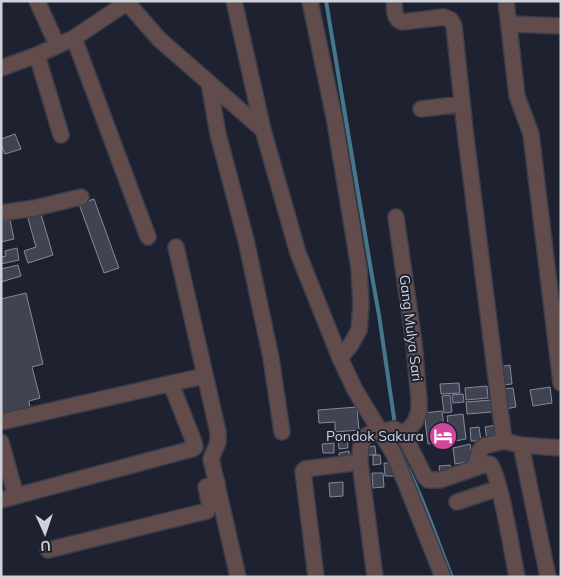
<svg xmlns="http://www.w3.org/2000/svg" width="562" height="578" viewBox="0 0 562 578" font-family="Mulish,sans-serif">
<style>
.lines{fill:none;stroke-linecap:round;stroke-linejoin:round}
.stream{stroke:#45788d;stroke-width:4}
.building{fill:#404352;stroke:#85899b}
.minor-casing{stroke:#3a3d4b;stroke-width:18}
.minor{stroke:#624c4b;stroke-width:15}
.labels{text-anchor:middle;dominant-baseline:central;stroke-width:4;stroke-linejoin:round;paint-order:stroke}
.street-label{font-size:14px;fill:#d0d2db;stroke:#1e212f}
.poi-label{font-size:14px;fill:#d0d2db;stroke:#1e212f;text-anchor:end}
</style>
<rect width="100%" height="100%" fill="#1e212f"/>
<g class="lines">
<path class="stream" d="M326 1 372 276 379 315 394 418V427
M404 461C424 498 436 538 452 577"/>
</g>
<path class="building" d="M15 134 21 149 5 154 1 145V139Z
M94 199 119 268 104 273 79 204Z
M40 211 53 255 28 263 24 251 36 247 27 215Z
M10 220 14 239 1 242V222Z
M17 248 19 260 1 264V257L6 256 5 251Z
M18 265 21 276 1 282V269Z
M26 293 43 364 32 367 40 398 29 401 30 408 3 415 1 409V299Z
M510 365 512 384 501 385 499 367Z
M459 383 460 393 441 394 440 384Z
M487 386 488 398 466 400 465 388Z
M550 387 552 403 533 406 530 390Z
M513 388 516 407 505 409 502 389Z
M463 394 464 402 453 403 452 395Z
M450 395 452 412 444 413 442 396Z
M491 400 492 412 467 414 466 402Z
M357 407 359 430 335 432V422L319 423 318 410Z
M442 411 446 442 428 444 424 413Z
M463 414 466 439 450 442 447 416Z
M496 425 499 438 487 440 485 427Z
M479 427 481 441H471L470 428Z
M347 437 348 448 339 449 338 438Z
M334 443V453H323L322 444Z
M470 444 473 461 455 464 453 448Z
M375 446 376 455H367L366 447Z
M349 451 350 460 340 462 339 453Z
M373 455H380L381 464 373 465Z
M384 463H394V476H385Z
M450 465 451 473 440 475 439 466Z
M372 473H383L384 487 373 488Z
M343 482V496L330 497 329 483Z"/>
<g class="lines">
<defs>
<path id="minor" d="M37 1 57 45
M126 1 159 39 263 130
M234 1 263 130 298 253 340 358 355 390 394 454 443 577
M310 1 335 122 359 268 361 305 359 330 350 346 340 358
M394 1C395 10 393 18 402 22L444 17 451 20 454 26 465 130 504 441
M506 1 517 96 531 134 561 383
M510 24 561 26
M74 38 148 237
M37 55 61 135
M1 68 37 55 74 38 126 3
M209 83 218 134 246 240 271 358 282 432
M421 109 462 104
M1 213 35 208 81 197
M396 217 414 343 419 400V411L415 422 404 435
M176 247 218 432V442L211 459 238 577
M1 422 204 376
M1 442 16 496
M521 445 548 577
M475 467 480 450 484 446 504 441 521 445 561 448
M1 500 192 449 195 447 194 442 171 384
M457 502 499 488
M48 550 207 511 210 506 206 487 217 482
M316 577 303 471 305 469 360 462
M375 577 360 462C360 430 366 435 394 429L404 435 425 477 428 480H440L487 464H490C500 475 513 557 517 577"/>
</defs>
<use href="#minor" class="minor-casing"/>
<use href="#minor" class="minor"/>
</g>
<defs>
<symbol id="hotel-disc" viewBox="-11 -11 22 22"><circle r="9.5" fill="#d1479c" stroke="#1e212f"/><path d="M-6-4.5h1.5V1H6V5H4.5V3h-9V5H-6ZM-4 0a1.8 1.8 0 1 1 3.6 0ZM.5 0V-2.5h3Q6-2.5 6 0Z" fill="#fff"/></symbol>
</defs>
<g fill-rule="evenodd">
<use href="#hotel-disc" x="427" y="420" width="32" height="32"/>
</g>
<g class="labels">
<g class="street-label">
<text transform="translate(411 328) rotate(83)">Gang Mulya Sari</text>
</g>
<g class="poi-label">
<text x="424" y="436">Pondok Sakura</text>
</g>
</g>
<rect width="562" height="578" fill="none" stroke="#d0d2db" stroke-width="5"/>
<g transform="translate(45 533) rotate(177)" stroke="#1e212f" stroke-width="4" paint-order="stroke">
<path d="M0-4L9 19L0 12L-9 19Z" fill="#d0d2db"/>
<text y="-8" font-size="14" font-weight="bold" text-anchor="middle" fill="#d0d2db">U</text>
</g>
</svg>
